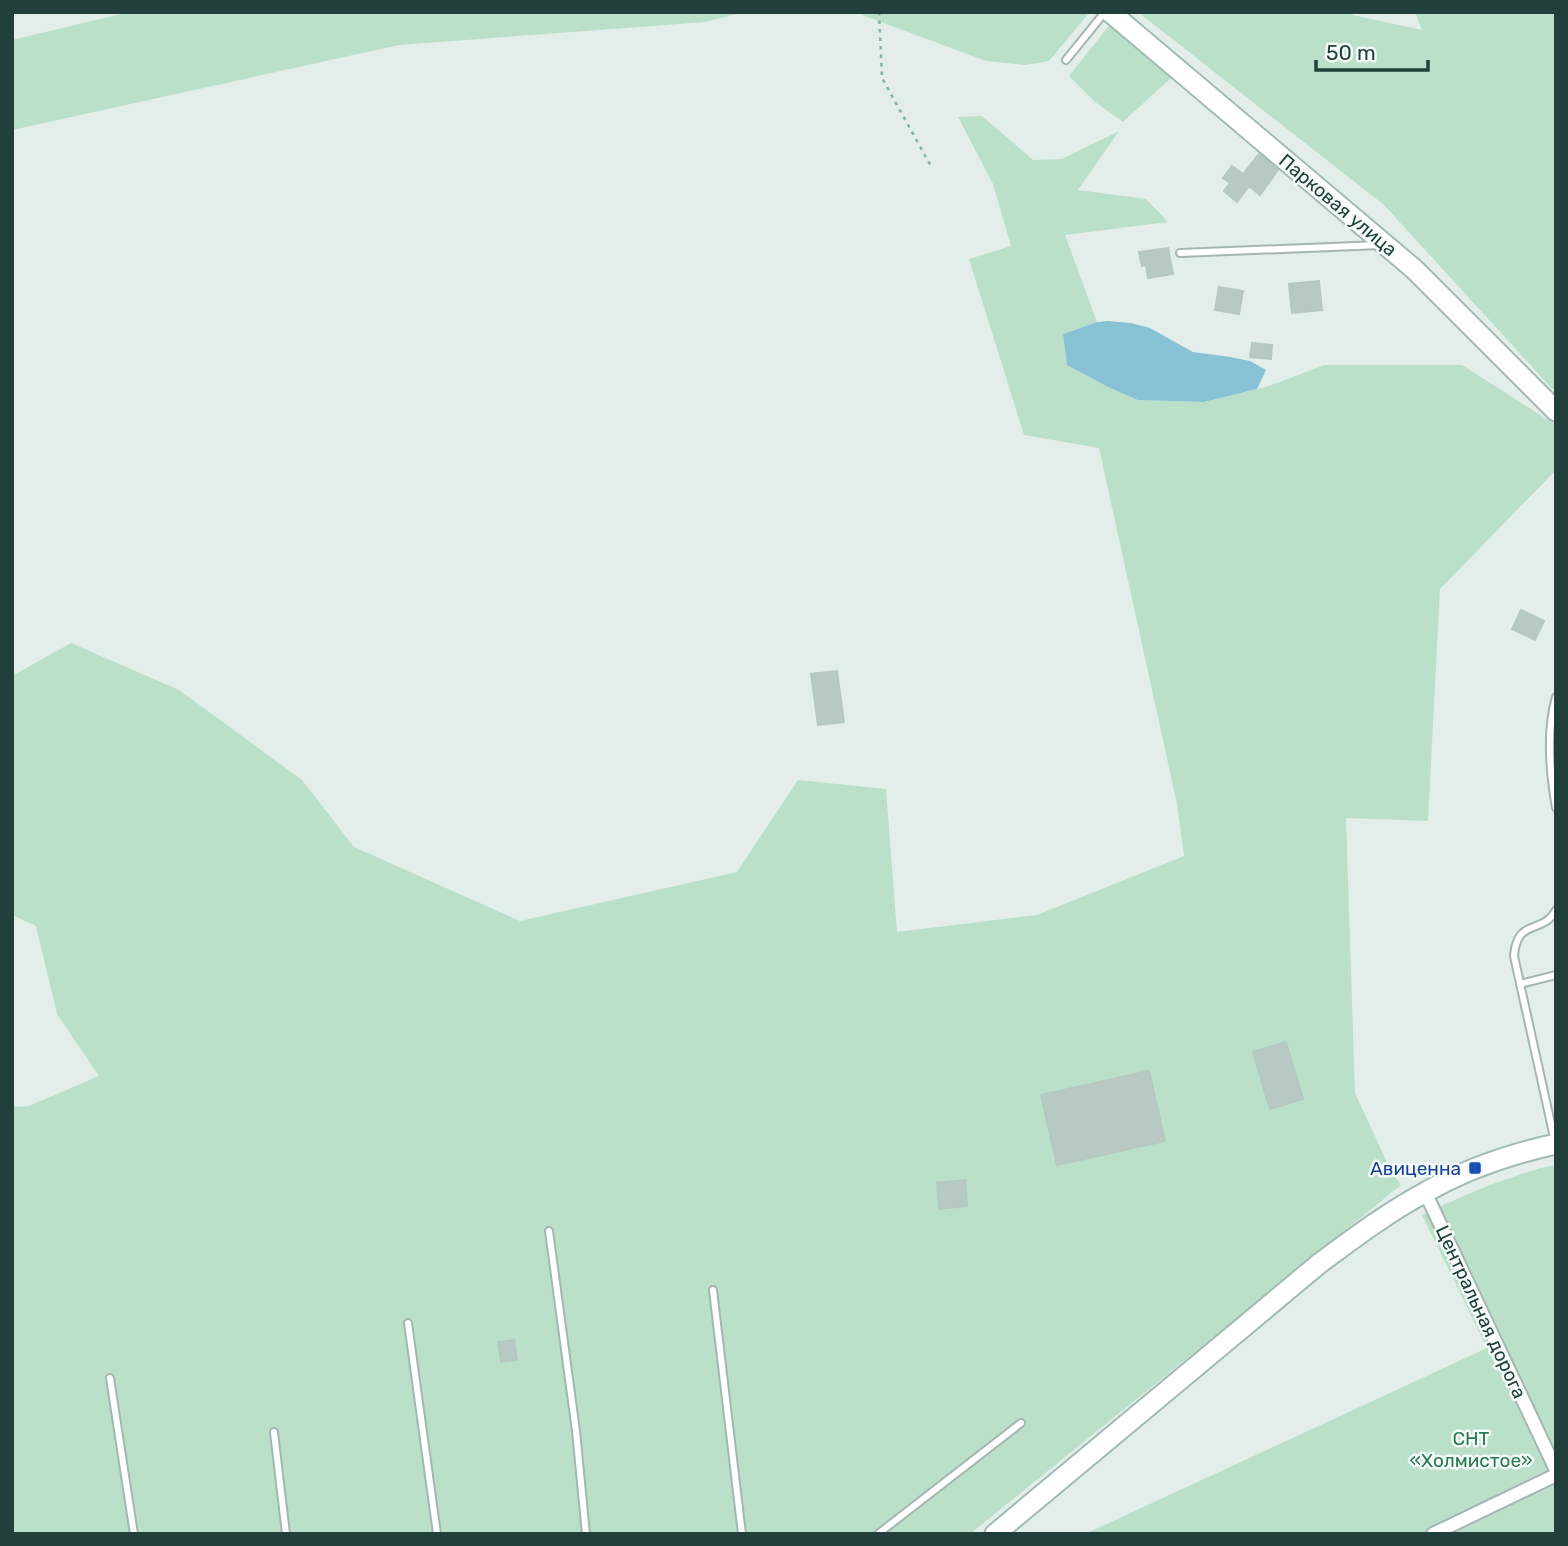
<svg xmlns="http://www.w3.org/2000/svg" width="1568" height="1546" viewBox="0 0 1568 1546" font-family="Rubik,sans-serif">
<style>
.green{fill:#bbe0c9}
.water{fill:#89c1d5}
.building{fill:#b8c9c4;stroke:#b5c8c2;stroke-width:2}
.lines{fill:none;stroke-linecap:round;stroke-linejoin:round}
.lane-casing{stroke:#a5b6b2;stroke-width:10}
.street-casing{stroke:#a5b6b2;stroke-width:16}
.secondary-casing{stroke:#a1bab4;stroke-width:23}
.path{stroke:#82b3a9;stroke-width:2.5;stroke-dasharray:3.5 5;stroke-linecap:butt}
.lane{stroke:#fff;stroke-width:6}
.street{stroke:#fff;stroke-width:12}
.secondary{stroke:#fff;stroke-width:19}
.transit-dot{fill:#1a4fb4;stroke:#f4faf8;stroke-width:2.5}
.labels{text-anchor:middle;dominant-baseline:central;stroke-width:5;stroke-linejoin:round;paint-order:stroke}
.street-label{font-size:19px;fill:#22403b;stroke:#f4faf8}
.transit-label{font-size:19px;fill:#164399;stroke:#f4faf8;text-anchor:end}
.park-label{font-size:19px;fill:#2a7951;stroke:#f4faf8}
</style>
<rect width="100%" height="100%" fill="#e3eeea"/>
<path class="green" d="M129 12H743L706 22 399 45 12 130V40Z
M854 12H1090L1049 61 1025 65 986 61Z
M1138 12H1351L1353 15 1422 30 1415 12H1556V393L1384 205Z
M1111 23 1173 76 1123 122 1095 102 1069 76Z
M982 116 1033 160 1062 159 1119 131 1078 190 1146 199 1168 222 1065 235 1097 322 1063 334 1067 365 1108 387 1139 400 1204 402 1266 387 1325 365H1462L1556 425V470L1440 589 1428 821 1346 818 1355 1093 1391 1171 1401 1185 970 1534H12V1107L29 1106 99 1076 57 1014 36 926 12 915V676L71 643 179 690 302 780 354 847 520 921 737 872 798 780 886 789 897 932 1037 915 1184 856 1177 804 1099 448 1024 435 969 259 1011 246 993 184 958 117Z
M1556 1165V1534H1085L1487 1348 1422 1215C1452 1201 1482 1187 1513 1177 1528 1172 1541 1167 1556 1165Z"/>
<path class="water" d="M1108 321 1131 323 1150 328 1193 352 1230 357 1250 361 1266 370 1257 389 1204 402 1138 400 1108 387 1067 365 1063 334 1097 322Z"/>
<path class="building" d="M1259 154 1278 170 1260 195 1249 186 1237 202 1224 191 1230 183 1223 178 1232 166 1243 174Z
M1168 248 1173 274 1148 278 1146 265 1142 266 1139 252Z
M1319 281 1322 310 1292 313 1289 284Z
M1219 287 1243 291 1239 314 1215 310Z
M1252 343 1272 345 1271 359 1250 357Z
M1521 610 1544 621 1535 640 1512 629Z
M837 671 844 722 818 725 811 674Z
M1286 1042 1303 1099 1270 1109 1253 1052Z
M1149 1071 1165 1141 1057 1165 1041 1095Z
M965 1180 967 1206 939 1209 937 1183Z
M514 1340 517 1360 501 1362 498 1342Z"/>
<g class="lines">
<defs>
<path id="lane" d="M1066 60 1105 12
M1180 253 1380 245
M1556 697C1546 731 1550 774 1556 808
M1520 984 1556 975
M1555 1142 1514 956C1517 917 1543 935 1556 910
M549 1231 576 1431 586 1534
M713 1290 742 1534
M408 1323 437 1534
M110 1378 134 1534
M274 1432 286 1534
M878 1534 1021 1423"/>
<path id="street" d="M1425 1192 1556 1470
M1433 1534 1556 1475"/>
<path id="secondary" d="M1110 12 1414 269 1556 411
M995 1534 1320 1263C1354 1238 1387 1213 1424 1193 1464 1170 1510 1154 1556 1144"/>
</defs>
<use href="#lane" class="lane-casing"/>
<use href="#street" class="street-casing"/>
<use href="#secondary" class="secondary-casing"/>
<path class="path" d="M879 12 882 78 932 168"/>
<use href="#lane" class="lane"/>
<use href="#street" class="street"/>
<use href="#secondary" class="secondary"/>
</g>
<rect class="transit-dot" x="1468" y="1161" width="14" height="14" rx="3.5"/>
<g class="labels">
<g class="street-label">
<text transform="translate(1338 205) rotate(40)">Парковая улица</text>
<text transform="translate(1481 1312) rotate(65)">Центральная дорога</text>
</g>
<g class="transit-label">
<text x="1461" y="1168">Авиценна</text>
</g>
<g class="park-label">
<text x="1471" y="1438">СНТ<tspan x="1471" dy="22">«Холмистое»</tspan></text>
</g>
</g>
<rect width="1568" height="1546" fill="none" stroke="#22403b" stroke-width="28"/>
<path d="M1316 60v10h112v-10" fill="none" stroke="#22403b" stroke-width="3.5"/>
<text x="1326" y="60" font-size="21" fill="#22403b" stroke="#f4faf8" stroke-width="5" paint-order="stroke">50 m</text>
</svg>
